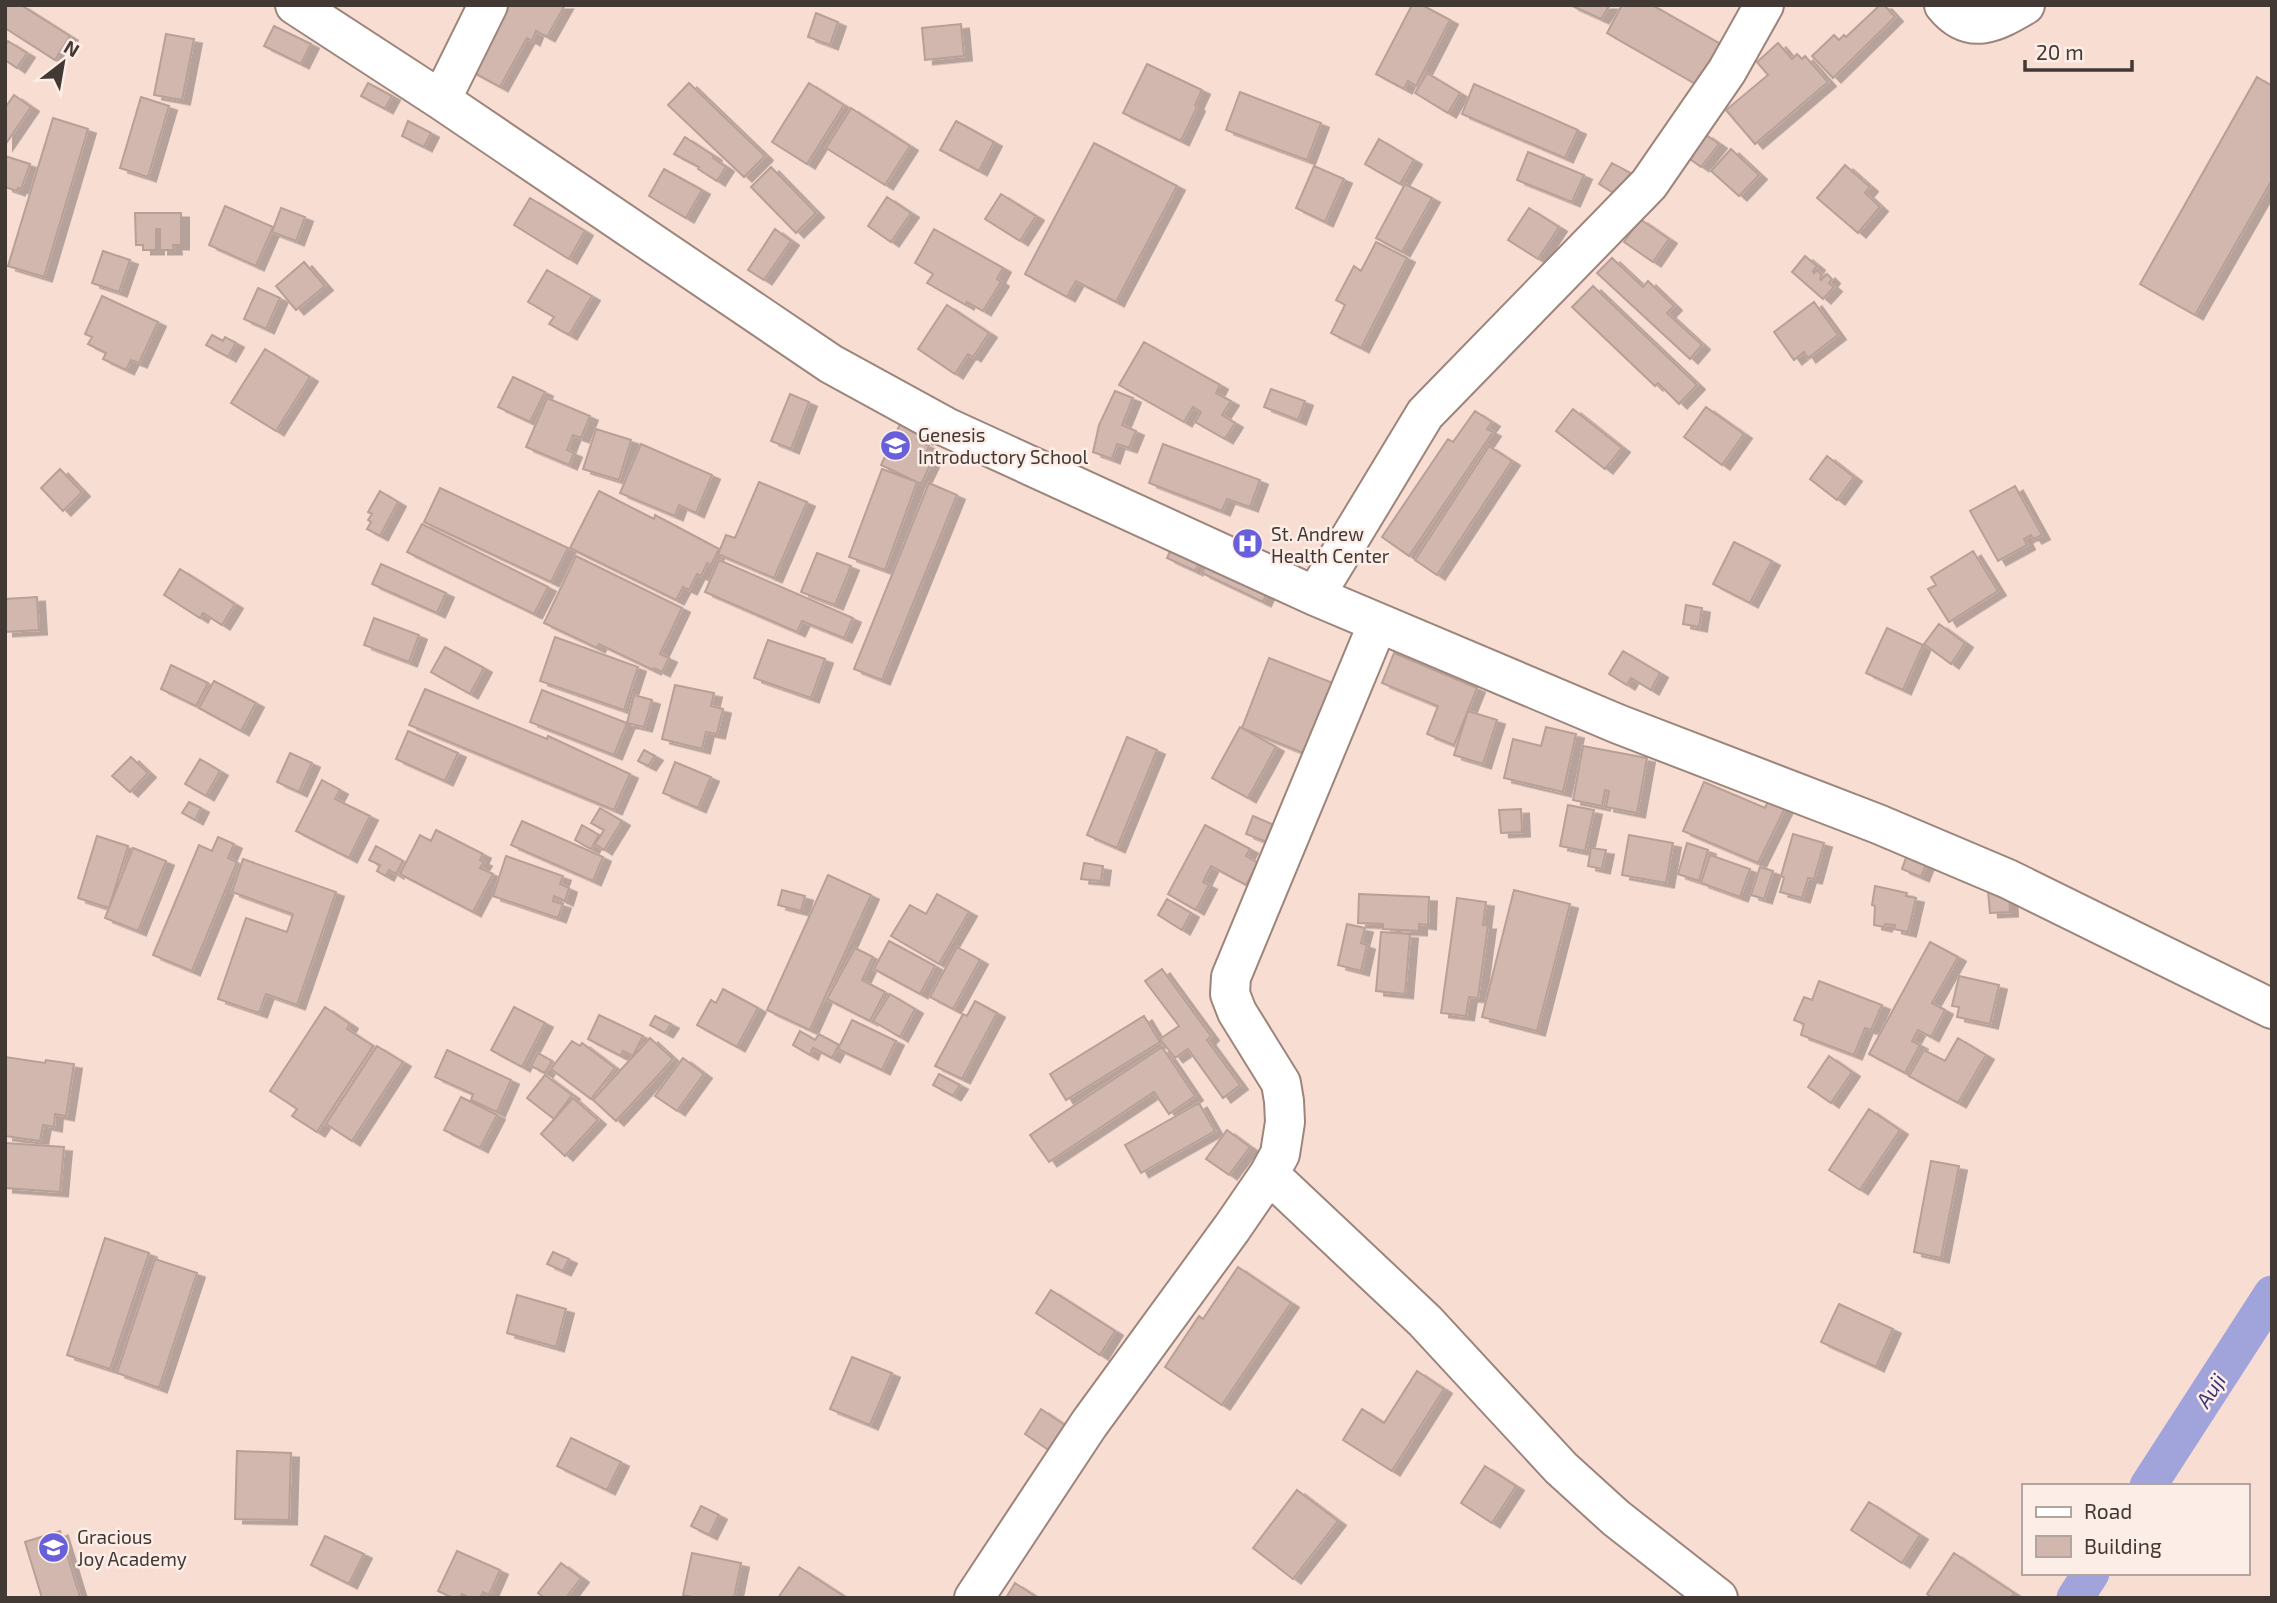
<svg xmlns="http://www.w3.org/2000/svg" width="2277" height="1603" viewBox="0 0 2277 1603" font-family="'Exo 2',sans-serif">
<style>
.lines{fill:none;stroke-linecap:round;stroke-linejoin:round}
.canal{stroke:#a1a4db;stroke-width:37}
.building{fill:#d1b7ad;stroke:#b9a097;stroke-width:2;filter:url(#shadow)}
.minor-casing{stroke:#9d857b;stroke-width:42}
.minor{stroke:#fff;stroke-width:38}
.labels{text-anchor:middle;dominant-baseline:central;stroke-width:5;stroke-linejoin:round;paint-order:stroke}
.poi-label{font-size:19px;fill:#423834;stroke:#fdede7;text-anchor:start}
.water-label{font-size:21px;font-style:italic;fill:#3c397b;stroke:#fdede7}
</style>
<defs>
<filter id="shadow"><feDropShadow dx="8" dy="4.5" stdDeviation="0" flood-color="#0004"/></filter>
</defs>
<rect width="100%" height="100%" fill="#f8ddd3"/>
<g class="lines">
<path class="canal" d="M2148 1486 2272 1294
M2075 1598 2091 1573"/>
</g>
<path class="building" d="M5 5H21L70 36 55 60 5 28Z
M502 5H565L547 37 536 31 532 41 527 38 500 87 467 69Z
M1412 5H1422L1450 20 1416 86 1408 81 1404 89 1376 74Z
M1570 5H1610L1601 19Z
M1622 5H1652L1722 45 1699 86 1607 33Z
M1880 5H1884L1895 17 1833 78 1812 56 1834 35 1839 40 1844 35 1846 37Z
M816 13 838 22 830 45 808 37Z
M961 24 964 56 925 60 922 28Z
M274 26 311 44 301 64 264 46Z
M166 34 194 39 182 100 154 95Z
M8 41 27 53 17 68 5 60V45Z
M1778 43 1792 59 1797 54 1802 59 1805 56 1828 82 1755 144 1726 110 1768 75 1757 62Z
M1147 64 1202 90 1195 105 1197 107 1181 141 1123 113Z
M1427 73 1460 93 1448 113 1415 93Z
M2257 77 2272 86V180L2195 315 2140 284Z
M368 83 392 96 385 109 361 96Z
M689 83 765 156 744 177 668 105Z
M809 83 844 105 807 164 772 142Z
M1474 84 1578 130 1565 158 1462 114Z
M1240 92 1321 123 1307 160 1226 130Z
M14 95 31 107 5 145V108Z
M141 97 169 106 148 177 120 168Z
M851 108 910 146 885 185 826 148Z
M53 118 88 129 44 277 8 266Z
M408 121 431 133 424 147 402 136Z
M956 121 994 142 979 171 940 150Z
M1705 134 1719 144 1701 167 1687 157Z
M685 137 714 156 713 158 726 167 717 181 698 169 699 167 674 154Z
M1379 139 1414 160 1400 184 1365 164Z
M1094 143 1177 186 1116 302 1076 281 1067 297 1025 274Z
M1731 149 1759 175 1739 196 1711 171Z
M1528 152 1584 175 1572 202 1517 180Z
M5 156 30 164 21 189 18 188 17 191 5 187Z
M1612 163 1630 173 1617 195 1599 184Z
M1845 165 1870 187 1865 193 1880 207 1858 233 1817 198Z
M1314 166 1344 179 1325 222 1296 208Z
M771 167 816 213 796 233 751 187Z
M664 169 702 190 686 218 649 196Z
M1405 184 1432 198 1402 252 1376 238Z
M1001 194 1036 216 1020 241 985 219Z
M887 197 911 213 891 242 868 226Z
M530 198 585 231 569 259 514 225Z
M225 206 273 227 256 266 209 245Z
M281 208 305 217 296 241 272 232Z
M1529 208 1559 227 1538 259 1508 240Z
M135 213H181V245H173L174 250H160V229H156V250H143V245H136Z
M1640 219 1669 239 1653 262 1624 242Z
M775 229 791 241 764 280 748 270Z
M934 229 1003 268 997 279 1001 282 983 311 967 302 966 305 927 283 933 274 915 263Z
M1376 242 1407 258 1361 348 1331 333 1345 305 1336 300 1354 266 1361 271Z
M103 251 130 260 119 292 92 283Z
M1805 256 1817 266 1813 271 1814 273 1817 270 1822 275 1820 278 1821 280 1827 274 1832 279 1829 283 1834 287 1823 299 1792 272Z
M1612 258 1643 287 1648 281 1674 306 1667 313 1702 345 1690 359 1597 273Z
M304 262 325 286 296 310 276 286Z
M547 270 592 296 569 335 549 324 554 317 528 302Z
M1593 286 1697 385 1679 404 1658 383 1655 386 1572 307Z
M258 288 280 298 266 329 244 319Z
M102 296 158 322 139 363 131 360 126 370 103 359 106 353 88 344 92 337 85 334Z
M1814 302 1838 335 1808 358 1804 352 1794 360 1774 332Z
M947 305 989 333 973 357 968 354 955 374 918 349Z
M212 335 223 341 225 337 236 343 228 357 206 345Z
M1144 342 1220 385 1216 393 1231 401 1222 415 1235 423 1225 439 1195 422 1201 412 1193 407 1184 422 1119 385Z
M265 349 310 377 276 431 231 403Z
M513 377 545 392 530 422 498 407Z
M1271 389 1305 401 1298 420 1264 407Z
M1115 391 1133 398 1122 425 1136 431 1129 448 1117 444 1112 459 1093 452 1099 425Z
M790 394 809 402 791 449 771 441Z
M547 398 590 416 581 438 573 435 567 450 574 453 569 465 526 447Z
M1706 407 1744 434 1722 465 1684 437Z
M1573 409 1622 448 1605 469 1556 431Z
M1475 411 1492 422 1487 429 1493 432 1409 556 1382 537 1448 439 1453 442Z
M902 420 930 428 925 440 918 437 917 440 929 446 923 459 931 463 921 484 881 465Z
M596 429 631 440 619 480 583 469Z
M641 444 712 475 696 513 679 505 675 516 620 493Z
M1163 444 1260 480 1250 507 1227 499 1222 511 1149 483Z
M1489 446 1512 461 1437 575 1415 560Z
M1827 456 1854 477 1837 500 1810 479Z
M60 469 82 492 63 511 41 488Z
M882 469 917 482 885 570 849 557Z
M759 482 807 502 774 578 718 554 726 535 735 538Z
M929 483 957 495 882 680 854 669Z
M2015 486 2042 535 2034 539 2031 535 2024 539 2027 545 1998 561 1970 511Z
M440 488 568 548 551 582 424 522Z
M380 491 398 502 380 536 367 529 371 522 368 520 372 514 368 512Z
M599 491 654 519 655 515 719 549 711 565 707 563 701 576 697 574 689 590 683 587 676 600 570 548Z
M422 524 548 587 534 614 407 552Z
M1734 542 1772 561 1750 603 1713 584Z
M1173 544 1202 558 1195 571 1167 558Z
M1973 551 1998 591 1949 622 1928 589 1936 585 1931 577Z
M817 553 851 566 835 605 801 592Z
M576 556 682 608 660 654 669 658 662 672 654 668 653 670 599 644 597 648 544 623Z
M1211 556 1271 584 1263 602 1202 573Z
M719 560 853 618 844 638 802 621 797 632 705 592Z
M381 564 446 593 437 613 372 584Z
M180 569 235 604 222 625 203 613 200 618 164 595Z
M37 597 39 630 5 632V599Z
M1686 605 1702 608 1699 627 1683 624Z
M374 618 419 635 409 662 364 645Z
M1939 624 1965 643 1951 664 1924 644Z
M1887 628 1923 645 1903 690 1866 673Z
M555 637 638 667 624 710 540 681Z
M768 640 825 659 811 698 754 678Z
M445 647 484 668 470 694 431 672Z
M1623 651 1660 673 1651 690 1631 678 1627 685 1609 674Z
M1394 653 1477 688 1454 745 1427 734 1438 706 1382 683Z
M1269 658 1333 683 1306 754 1242 728Z
M171 665 208 683 196 706 161 689Z
M214 681 256 703 241 731 199 708Z
M675 685 714 693 711 706 723 709 717 734 706 732 702 749 662 739Z
M425 689 547 739 548 736 630 774 614 810 409 725Z
M542 690 627 723 614 755 530 722Z
M634 695 652 700 644 727 627 723Z
M1468 711 1497 720 1483 764 1454 755Z
M1240 727 1276 747 1248 798 1212 778Z
M1546 727 1576 734 1563 792 1504 778 1513 739 1541 746Z
M408 731 458 753 445 781 396 759Z
M1127 737 1157 750 1117 848 1087 835Z
M1583 746 1647 758 1637 813 1606 807 1609 791 1605 790 1602 806 1573 800Z
M644 750 655 756 648 766 638 761Z
M290 753 312 763 299 792 277 782Z
M131 757 148 773 130 792 112 776Z
M200 759 220 771 206 796 185 784Z
M675 762 711 777 698 808 663 793Z
M322 780 340 790 335 799 370 816 349 858 296 831Z
M1704 782 1765 808 1769 799 1786 806 1758 863 1683 831Z
M189 802 201 808 195 820 182 813Z
M1568 805 1594 810 1585 851 1560 846Z
M600 808 622 821 604 850 595 844 604 830 591 823Z
M1521 809 1522 832 1501 833 1499 810Z
M1253 816 1274 825 1267 842 1246 834Z
M522 821 603 857 593 881 511 845Z
M582 825 599 835 591 849 575 840Z
M1205 825 1250 849 1246 856 1258 863 1246 885 1211 866 1203 882 1209 885 1196 910 1168 894Z
M436 830 483 854 480 860 484 862 480 868 493 874 473 912 400 874 420 835 431 841Z
M1793 834 1824 843 1814 879 1808 878 1802 898 1780 892 1784 878 1781 876Z
M1629 835 1673 843 1666 883 1622 875Z
M97 836 128 846 109 908 78 898Z
M218 837 234 844 228 858 237 862 192 971 153 955 199 845 212 851Z
M1687 843 1708 850 1699 881 1678 874Z
M376 846 403 861 396 874 389 870 386 876 377 871 380 865 369 860Z
M133 848 166 861 138 931 105 918Z
M1591 848 1606 850 1602 869 1588 866Z
M1909 849 1929 857 1921 877 1902 869Z
M1710 855 1750 869 1740 897 1701 883Z
M506 856 563 876 560 884 569 888 565 901 554 896 553 901 563 904 558 918 493 896Z
M243 859 336 892 297 1005 266 994 259 1013 218 999 246 918 287 932 293 914 232 892Z
M1084 863 1103 866 1101 881 1081 879Z
M1760 867 1773 871 1764 899 1751 895Z
M828 875 871 895 810 1030 767 1010Z
M1875 886 1907 893 1906 896 1916 898 1908 932 1894 929 1895 925 1885 924 1884 927 1874 925 1875 906 1872 905Z
M782 890 805 896 801 911 778 905Z
M1514 890 1570 904 1537 1031 1482 1017Z
M2009 890 2010 912 1990 913 1988 891Z
M937 894 969 912 939 964 891 936 910 905 926 914Z
M1359 894 1429 897 1428 925 1419 924V931L1383 929V924L1358 923Z
M1457 898 1486 902 1483 925H1488L1478 998 1469 997 1466 1016 1441 1013Z
M1167 899 1191 913 1182 930 1158 915Z
M1347 924 1365 928 1361 943 1367 945 1361 971 1338 965Z
M1381 932 1410 934 1405 994 1376 991Z
M889 941 935 966 920 994 874 969Z
M1930 942 1958 957 1932 1003 1945 1010 1931 1037 1918 1030 1912 1041 1920 1045 1905 1073 1869 1054Z
M957 947 980 960 953 1009 930 997Z
M855 948 873 957 862 980 885 992 870 1021 827 999Z
M1162 969 1211 1036 1207 1040 1240 1085 1223 1098 1188 1049 1175 1058 1160 1039 1179 1026 1145 981Z
M1959 976 1999 985 1990 1024 1957 1017 1959 1007 1952 1006Z
M1819 981 1882 1005 1871 1030 1865 1028 1854 1055 1801 1035 1804 1024 1794 1020 1804 997 1812 1000Z
M723 989 758 1008 737 1047 697 1025 711 1000 716 1003Z
M890 994 915 1009 900 1037 873 1021Z
M975 1001 997 1013 962 1079 935 1066 963 1014 967 1016Z
M325 1007 350 1024 347 1029 373 1046 317 1132 292 1116 297 1109 270 1091Z
M514 1007 545 1023 522 1067 491 1050Z
M599 1015 643 1036 633 1056 623 1051 621 1056 588 1039Z
M655 1016 671 1024 665 1033 650 1025Z
M1144 1016 1160 1042 1066 1100 1050 1074Z
M852 1020 896 1041 882 1070 838 1049Z
M800 1031 815 1040 819 1034 839 1045 832 1058 813 1048 810 1055 793 1045Z
M650 1038 673 1059 616 1121 593 1100Z
M1958 1038 1986 1055 1958 1103 1909 1076 1924 1050 1945 1061Z
M572 1041 580 1046 582 1043 615 1068 591 1099 551 1069Z
M377 1046 403 1062 352 1141 326 1124Z
M1162 1047 1195 1096 1169 1114 1154 1092 1049 1162 1030 1135Z
M447 1050 511 1080 497 1112 471 1100 473 1094 435 1077Z
M538 1053 552 1061 545 1073 531 1066Z
M1829 1056 1852 1072 1831 1103 1808 1087Z
M5 1057 45 1063 46 1060 74 1064 66 1116 55 1114 54 1127 43 1125 40 1141 5 1136Z
M683 1058 704 1074 677 1111 655 1096Z
M939 1074 960 1085 953 1096 933 1085Z
M545 1075 572 1095 554 1119 527 1098Z
M461 1097 497 1115 480 1148 444 1130Z
M573 1098 598 1120 565 1156 541 1134Z
M1199 1103 1215 1131 1141 1173 1125 1145Z
M1869 1109 1900 1130 1860 1190 1829 1170Z
M1227 1130 1250 1147 1229 1175 1206 1159Z
M5 1143 64 1147 60 1192 5 1188Z
M1931 1161 1959 1166 1941 1258 1914 1252Z
M105 1238 149 1253 110 1369 67 1355Z
M553 1252 569 1259 563 1271 547 1264Z
M155 1259 197 1273 159 1388 117 1373Z
M1238 1267 1291 1303 1222 1405 1165 1367 1199 1316 1203 1319Z
M1051 1290 1115 1331 1100 1355 1036 1313Z
M517 1295 566 1309 556 1347 507 1333Z
M1839 1304 1893 1329 1876 1367 1821 1342Z
M852 1357 892 1373 870 1425 830 1409Z
M1417 1371 1444 1389 1392 1471 1343 1440 1362 1409 1384 1423Z
M1041 1409 1069 1428 1053 1453 1025 1434Z
M571 1438 621 1462 607 1490 557 1466Z
M237 1451 291 1453 289 1520 235 1519Z
M1485 1466 1516 1486 1492 1523 1461 1503Z
M1297 1490 1338 1521 1293 1579 1253 1548Z
M1869 1502 1920 1535 1902 1563 1851 1530Z
M701 1506 719 1515 709 1535 691 1526Z
M60 1531 80 1597 42 1598 25 1542Z
M325 1536 364 1554 349 1584 311 1565Z
M457 1551 500 1570 489 1595 483 1592 480 1598H469L462 1594 460 1598H453L438 1591Z
M692 1553 741 1563 734 1598H697L683 1595Z
M1954 1553 2014 1593 2011 1598H1932L1927 1594Z
M561 1563 581 1578 566 1598H545L538 1593Z
M799 1567 845 1597 844 1598H778Z
M1015 1583 1038 1598H1006Z"/>
<g class="lines">
<defs>
<path id="minor" d="M295 5 441 100 831 364 946 427 1315 596 1618 724 1878 824 2008 879 2272 1009
M1944 5C1970 37 1996 22 2025 5
M441 100 488 5
M1315 596 1425 414 1649 184 1727 71 1764 5
M1269 1174 1425 1321 1561 1468 1616 1518 1718 1598
M974 1598 1089 1424 1232 1228 1269 1174 1280 1154 1285 1122 1284 1101 1281 1083 1237 1012 1230 994 1231 977 1378 623"/>
</defs>
<use href="#minor" class="minor-casing"/>
<use href="#minor" class="minor"/>
</g>
<defs>
<symbol id="school-disc" viewBox="-11 -11 22 22"><circle r="9.5" fill="#6860da" stroke="#fdede7"/><path d="M0-5L7-2L0 1L-7-2ZM-4 1L0 2.5L4 1V4Q0 6-4 4Z" fill="#fff"/></symbol>
<symbol id="hospital-disc" viewBox="-11 -11 22 22"><circle r="9.5" fill="#6860da" stroke="#fdede7"/><path d="M-5-5h3v3.5h4V-5h3V5h-3V1.5h-4V5h-3Z" fill="#fff"/></symbol>
</defs>
<g fill-rule="evenodd">
<use href="#school-disc" x="878" y="428" width="35" height="35"/>
<use href="#hospital-disc" x="1230" y="526" width="35" height="35"/>
<use href="#school-disc" x="36" y="1530" width="35" height="35"/>
</g>
<g class="labels">
<g class="poi-label">
<text x="918" y="434">Genesis<tspan x="918" dy="22">Introductory School</tspan></text>
<text x="1271" y="533">St. Andrew<tspan x="1271" dy="22">Health Center</tspan></text>
<text x="77" y="1536">Gracious<tspan x="77" dy="22">Joy Academy</tspan></text>
</g>
<g class="water-label">
<text transform="translate(2210 1390) rotate(-57)">Auji</text>
</g>
</g>
<rect width="2277" height="1603" fill="none" stroke="#423834" stroke-width="14"/>
<rect x="2022" y="1484" width="228" height="91" fill="#fdede7" stroke="#b2a59f" stroke-width="2"/>
<rect x="2036" y="1507" width="35" height="10" fill="#ffffff" stroke="#b2a59f" stroke-width="2"/>
<text x="2084" y="1519" font-size="21" fill="#423834">Road</text>
<rect x="2036" y="1536" width="35" height="21" fill="#d1b7ad" stroke="#b2a59f" stroke-width="2"/>
<text x="2084" y="1554" font-size="21" fill="#423834">Building</text>
<g transform="translate(63 63) rotate(31)" stroke="#fdede7" stroke-width="5" paint-order="stroke">
<path d="M0-5L12 26L0 18L-12 26Z" fill="#423834"/>
<text y="-10" font-size="19" font-weight="bold" text-anchor="middle" fill="#423834">N</text>
</g>
<path d="M2025 60v10h107v-10" fill="none" stroke="#423834" stroke-width="3.5"/>
<text x="2036" y="60" font-size="21" fill="#423834" stroke="#fdede7" stroke-width="5" paint-order="stroke">20 m</text>
</svg>
